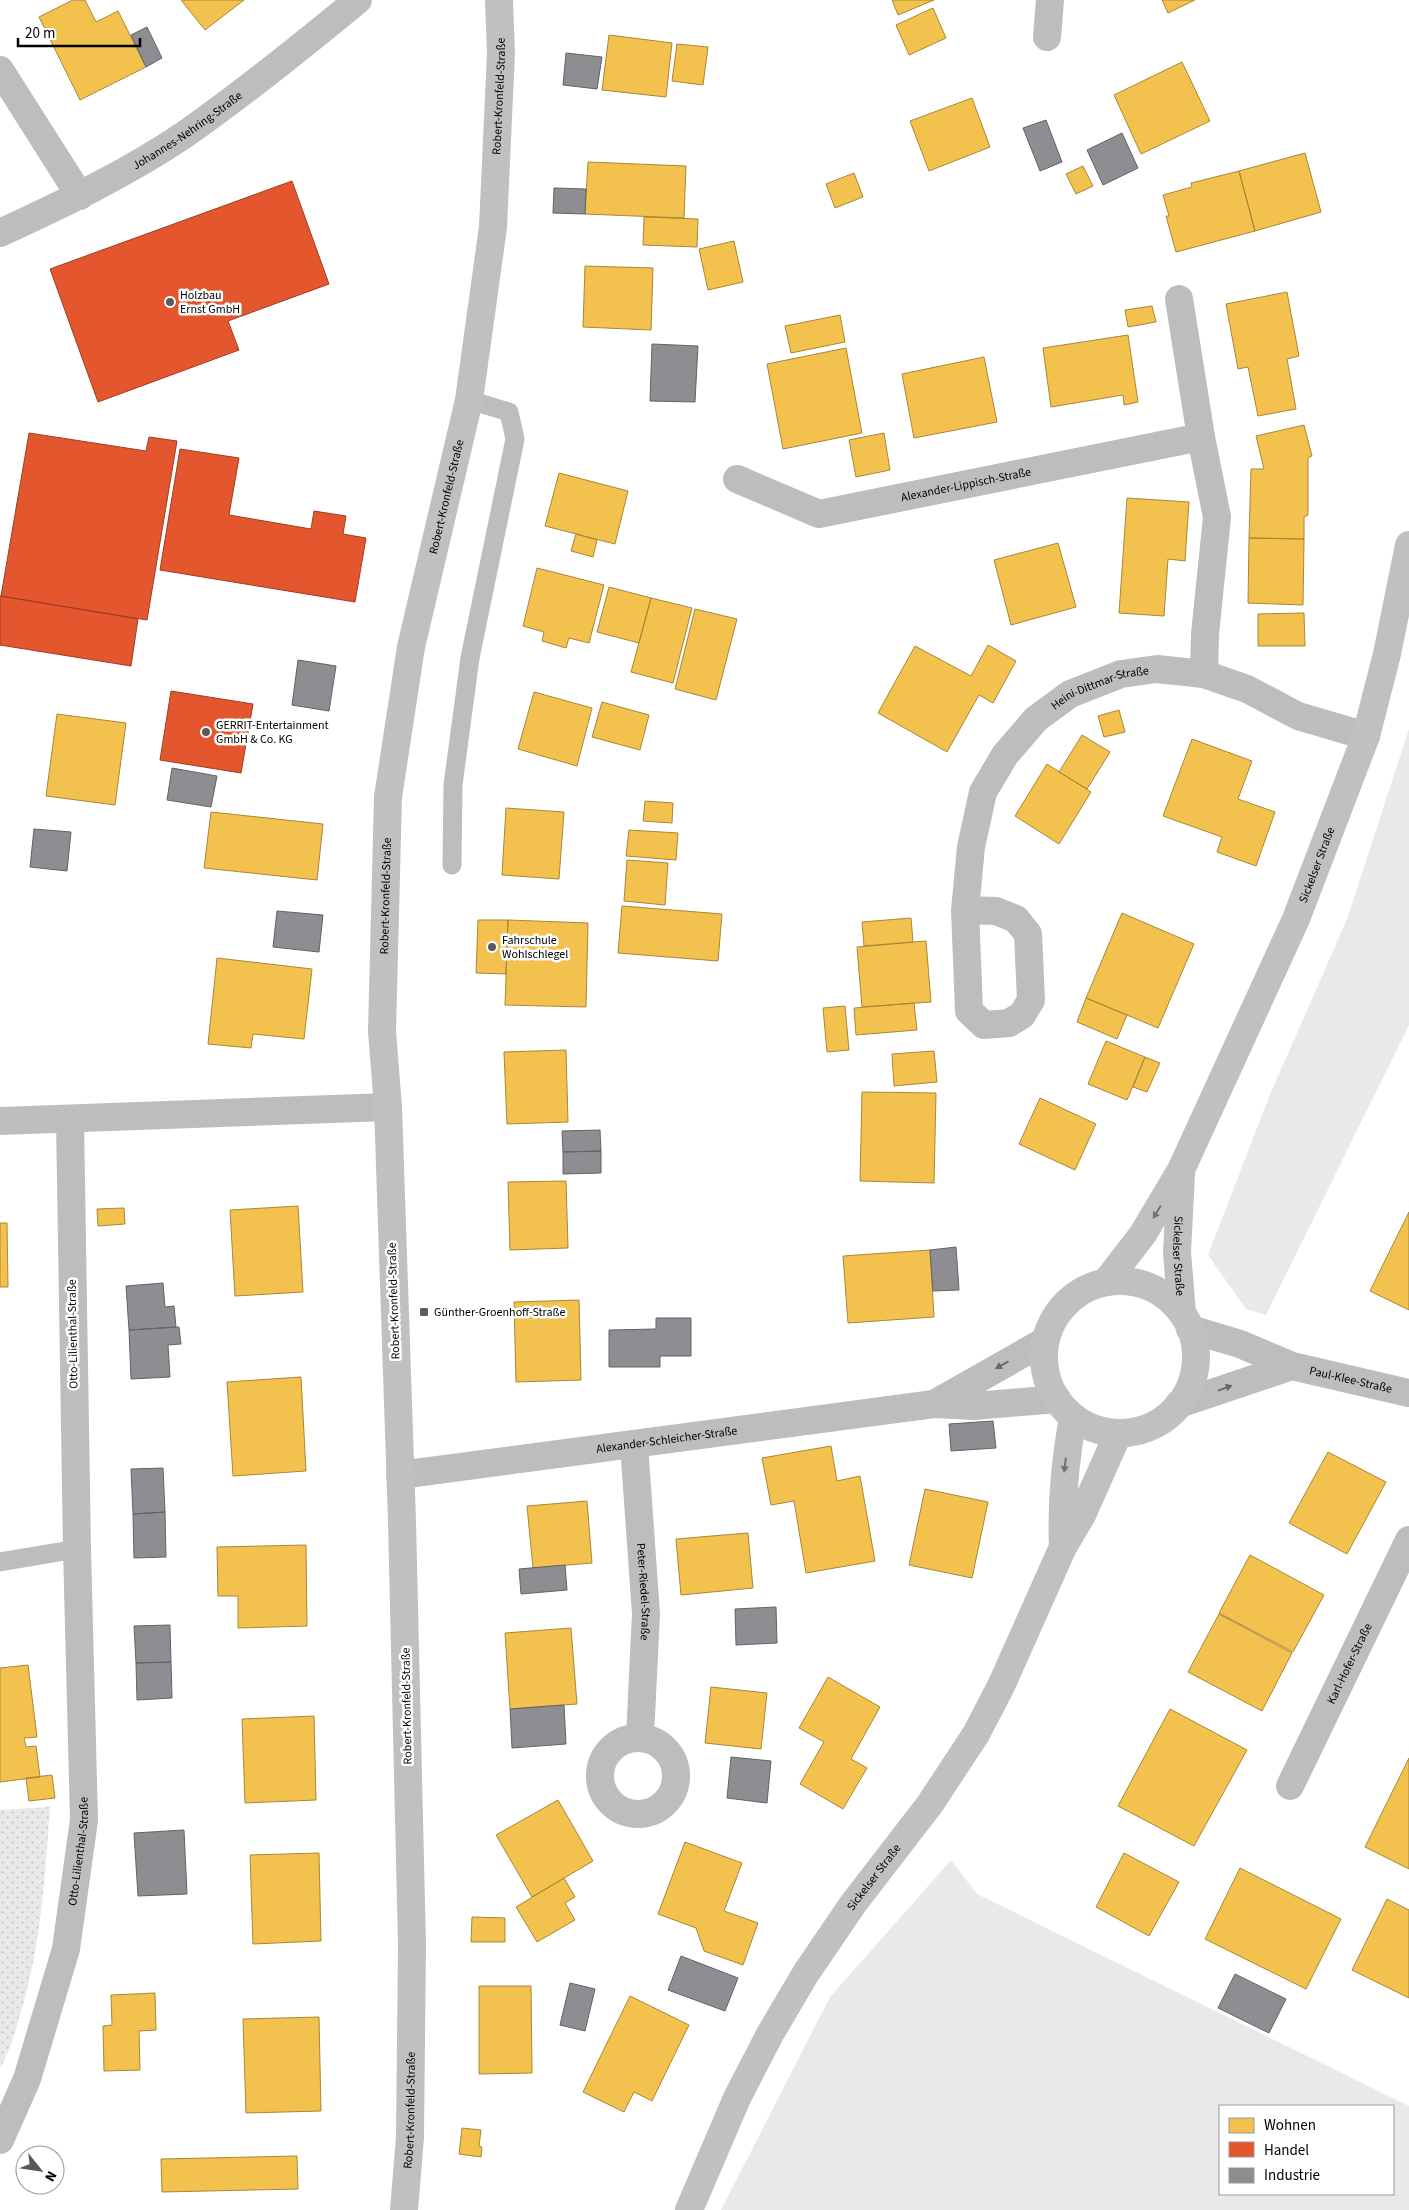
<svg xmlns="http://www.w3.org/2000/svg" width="1409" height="2210" viewBox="0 0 1409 2210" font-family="'Source Sans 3',sans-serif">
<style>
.green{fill:#e9e9e9;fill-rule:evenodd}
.park{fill:url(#park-dots)}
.homes{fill:#f2c14e;stroke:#a98737}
.shops{fill:#e4572e;stroke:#a03d20}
.industry{fill:#8d8d92;stroke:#636366}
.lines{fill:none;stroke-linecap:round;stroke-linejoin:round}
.lane{stroke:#bdbdbd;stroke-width:19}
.street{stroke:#bdbdbd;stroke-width:28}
.secondary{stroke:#c0c0c0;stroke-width:28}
.oneway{fill:#737373}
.oneway2{fill:#686868}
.poi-dot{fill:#595959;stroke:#fff;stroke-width:2}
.labels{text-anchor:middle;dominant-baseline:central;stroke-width:5;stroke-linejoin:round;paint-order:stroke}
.street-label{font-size:12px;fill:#000;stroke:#fff}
.poi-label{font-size:12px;fill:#000;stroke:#fff;text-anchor:start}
</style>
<defs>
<pattern id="park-dots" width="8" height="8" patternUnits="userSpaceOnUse" patternTransform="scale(1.25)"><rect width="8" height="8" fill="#e9e9e9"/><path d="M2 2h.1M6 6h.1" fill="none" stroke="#c6c6c6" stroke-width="1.8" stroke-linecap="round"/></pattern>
</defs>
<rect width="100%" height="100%" fill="#fff"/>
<path class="green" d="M1409 729V1025L1266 1315 1246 1309 1208 1255 1269 1097 1347 919Z
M951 1860 977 1894 1409 2106V2210H721L830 1997ZM1393 2106V2194H1220V2106Z"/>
<path class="park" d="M50 1807C45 1877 41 1947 20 2015 15 2033 10 2051 0 2068V1810Z"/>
<path class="homes" d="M73 0H85L96 22 118 11 146 67 80 100 39 17Z
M181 0H244L205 30Z
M892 0H934L898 15Z
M1162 0H1195L1168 13Z
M933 8 946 38 909 55 896 25Z
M609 35 672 43 666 97 602 90Z
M677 44 708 47 703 85 672 81Z
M1182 62 1210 121 1141 154 1114 95Z
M972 98 990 147 929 171 910 121Z
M1305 153 1321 212 1255 231 1239 171Z
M588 162 686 166 684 218 585 214Z
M1083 166 1093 186 1076 194 1066 174Z
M1239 171 1255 231 1176 252 1166 216H1169L1163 195 1192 187 1191 183Z
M854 173 863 197 835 208 826 184Z
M644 217 698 219 697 247 643 245Z
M734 241 743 282 708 290 699 249Z
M585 266 653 268 651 330 583 327Z
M1287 292 1299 356 1287 359 1296 409 1258 416 1248 367 1238 369 1226 304Z
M1152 306 1156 322 1128 327 1125 310Z
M840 315 845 342 791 353 785 326Z
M1128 335 1138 402 1124 405 1123 395 1051 407 1043 348Z
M846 348 862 433 783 449 767 364Z
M984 357 997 422 914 438 902 374Z
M1304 425 1312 456 1308 458V515L1304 517V539L1249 538 1251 469H1264L1256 436Z
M884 433 890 470 856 477 849 440Z
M559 473 628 491 615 544 545 526Z
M1127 498 1189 502 1185 561 1168 559 1164 616 1119 613Z
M576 534 597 540 593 557 571 551Z
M1249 538 1304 539 1303 605 1248 603Z
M1058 543 1076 607 1011 625 994 560Z
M537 568 604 585 589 643 569 638 566 648 542 641 544 632 523 626Z
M609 587 651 598 639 643 597 632Z
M651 598 692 608 673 683 631 672Z
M695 609 737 619 716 700 675 689Z
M1304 613 1305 646H1258V614Z
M988 645 1016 661 993 703 979 695 947 752 878 713 915 646 971 676Z
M534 692 592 708 577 766 518 749Z
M602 702 649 715 640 750 592 737Z
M1119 710 1125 732 1104 737 1098 716Z
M57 714 126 723 115 805 46 796Z
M1082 735 1110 752 1087 789 1059 772Z
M1192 739 1252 761 1238 799 1275 812 1256 866 1217 852 1222 837 1163 816Z
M1047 764 1091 792 1059 844 1015 816Z
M645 801 673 803 672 823 643 821Z
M506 808 564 812 559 879 502 875Z
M211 812 323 824 317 880 204 868Z
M629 830 678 833 676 860 626 856Z
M627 860 668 863 665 905 624 901Z
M622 906 722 914 718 961 618 953Z
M1122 913 1194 944 1158 1028 1086 998Z
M911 918 913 942 864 946 862 922Z
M478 920H508L506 974 476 973Z
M508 920 588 923 586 1007 505 1005Z
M926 941 931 1002 862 1007 857 947Z
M217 958 312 969 304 1039 253 1034 251 1048 208 1044Z
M1086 998 1127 1015 1117 1039 1077 1022Z
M914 1003 917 1030 856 1035 854 1008Z
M845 1006 849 1050 827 1052 823 1008Z
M1106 1041 1145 1057 1127 1100 1088 1084Z
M566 1050 568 1122 507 1124 504 1052Z
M934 1051 937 1082 894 1086 892 1054Z
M1145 1057 1160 1063 1147 1092 1133 1087Z
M862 1092 936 1093 934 1183 860 1181Z
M1040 1098 1096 1124 1075 1170 1019 1144Z
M566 1181 568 1248 510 1250 508 1182Z
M298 1206 303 1292 235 1296 230 1210Z
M124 1208 125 1224 98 1226 97 1209Z
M1409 1212V1310L1370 1291Z
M0 1223H7L8 1287H0Z
M930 1250 934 1317 848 1323 843 1256Z
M579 1300 581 1380 516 1382 514 1302Z
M301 1377 306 1471 233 1476 227 1382Z
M831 1446 837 1481 860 1476 875 1561 806 1573 794 1501 771 1505 762 1458Z
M1328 1452 1386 1482 1347 1554 1289 1523Z
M925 1489 988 1502 972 1578 909 1565Z
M587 1501 592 1563 533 1568 527 1506Z
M748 1533 753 1588 681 1595 676 1539Z
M306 1545 307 1626 238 1628V1596H218L217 1547Z
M1250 1555 1324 1595 1293 1652 1219 1613Z
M1219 1614 1292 1653 1262 1711 1188 1672Z
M571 1628 577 1704 510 1709 505 1633Z
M28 1665 37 1737 24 1738 26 1747 36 1746 40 1777 0 1782V1668Z
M828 1677 880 1707 851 1759 867 1768 843 1809 800 1784 824 1742 799 1728Z
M711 1687 767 1693 761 1749 705 1743Z
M1170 1709 1247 1750 1194 1846 1118 1806Z
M314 1716 316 1800 245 1803 242 1719Z
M1409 1758V1869L1365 1847Z
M52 1775 55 1798 29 1801 26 1778Z
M558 1800 593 1861 532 1897 496 1835Z
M685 1842 742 1863 724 1911 758 1923 743 1965 704 1951 696 1928 658 1914Z
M319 1853 321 1941 253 1944 250 1855Z
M1124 1853 1179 1882 1149 1936 1096 1907Z
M1240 1868 1341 1919 1306 1989 1205 1939Z
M564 1878 575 1897 565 1903 575 1920 537 1942 516 1907Z
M1387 1899 1409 1910V1998L1352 1970Z
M472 1917 505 1918V1942H471Z
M479 1986H531L532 2073 479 2074Z
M155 1993 156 2030 139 2031 140 2070 104 2071 103 2026 112 2025 111 1995Z
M630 1996 689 2025 652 2101 634 2092 624 2112 583 2092Z
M319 2017 321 2111 246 2113 243 2019Z
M462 2128 481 2130 479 2146 482 2147 481 2157 459 2154Z
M297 2156 298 2189 162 2192 161 2159Z"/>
<path class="shops" d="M292 181 329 284 228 321 239 350 98 402 50 269Z
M29 433 146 451 149 437 177 441 147 620 1 596Z
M180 449 239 458 229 515 311 529 314 511 346 516 343 534 366 538 355 602 160 570Z
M0 596 138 619 131 666 0 645Z
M171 691 253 704 241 773 160 760Z"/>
<path class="industry" d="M147 27 162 58 146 67 131 35Z
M566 53 602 57 597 89 563 85Z
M1046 120 1062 162 1040 171 1023 128Z
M1122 133 1138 168 1103 185 1087 150Z
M554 188 586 189 585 214 553 213Z
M652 344 698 346 695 402 650 401Z
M298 660 336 666 329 711 292 705Z
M172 768 217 776 211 807 167 800Z
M34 829 71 832 67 871 30 867Z
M277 911 323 915 319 952 273 947Z
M600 1130 601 1151 563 1152 562 1131Z
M601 1151V1173L563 1174V1152Z
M956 1247 959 1290 933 1291 930 1250Z
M163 1283 165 1307 174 1306 176 1327 129 1330 126 1286Z
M656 1318H691V1356H660V1367H609V1330L656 1329Z
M179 1327 181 1344 168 1345 170 1377 131 1379 129 1330Z
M993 1421 996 1448 951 1451 949 1424Z
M163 1468 165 1512 133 1514 131 1469Z
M165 1512 166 1557 134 1558 133 1514Z
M565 1565 567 1590 521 1594 519 1569Z
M776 1607 777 1643 736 1645 735 1609Z
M170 1625 171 1662 136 1663 134 1626Z
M171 1662 172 1698 137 1700 136 1663Z
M564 1705 566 1744 512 1748 510 1709Z
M731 1757 771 1761 767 1803 727 1798Z
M184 1830 187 1894 138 1896 134 1833Z
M681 1956 738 1978 725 2011 668 1990Z
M1235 1974 1286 1999 1269 2033 1218 2008Z
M570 1983 595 1989 585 2031 560 2025Z"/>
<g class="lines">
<path class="lane" d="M452 865 453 785 470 658 515 439 509 412 469 400
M0 1562 77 1549"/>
<g class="street">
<path d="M1047 37 1050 0"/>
<path d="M0 70 80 196"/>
<path id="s1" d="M0 233C63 204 126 174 184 135 244 93 301 47 358 0"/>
<path d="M1179 299 1201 437"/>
<path id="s2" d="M737 479 819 514 1201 437 1217 517 1205 634 1204 674"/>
<path id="s3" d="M965 910 996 911 1016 919 1028 934 1031 1000 1022 1015 1009 1023 984 1025 969 1011 965 910 971 847 983 792 1005 755 1036 719 1070 694 1121 674 1157 669 1204 674 1247 689 1298 716 1366 736"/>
<path d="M0 1121 388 1107"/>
<path id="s4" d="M1190 1329 1240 1344 1292 1366 1409 1393"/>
<path d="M934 1404 1045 1341"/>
<path d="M1179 1404 1292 1366"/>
<path id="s5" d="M634 1444 646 1614 640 1737"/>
<path id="s6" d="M400 1475 934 1404 974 1406 1057 1399"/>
<circle cx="638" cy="1776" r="38"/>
<path id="s7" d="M1290 1786 1409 1540"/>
<path id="s8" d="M0 2140 27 2079 66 1949 84 1820 77 1549 70 1119"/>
</g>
<g class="secondary">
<path id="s9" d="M1181 1174 1177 1252 1182 1313"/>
<circle cx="1120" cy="1357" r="76"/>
<path id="s10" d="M1106 1282 1143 1234 1181 1170 1296 919 1366 736 1387 654 1409 545"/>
<path d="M1063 1547C1061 1503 1065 1461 1073 1417"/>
<path id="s11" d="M404 2210 410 2137 412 1945 402 1521 388 1107 382 1031 388 797 411 647 469 400 493 227 501 53 499 0"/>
<path id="s12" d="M689 2210 737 2098 770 2034 806 1973 853 1904 930 1804 976 1734 1001 1686 1063 1547 1082 1515 1118 1434"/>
</g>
</g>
<defs><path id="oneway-solid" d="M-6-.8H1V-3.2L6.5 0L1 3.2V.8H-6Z" transform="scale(1.25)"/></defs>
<g class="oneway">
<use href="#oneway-solid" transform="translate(1157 1212) rotate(121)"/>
<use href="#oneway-solid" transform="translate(1065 1465) rotate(97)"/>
</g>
<g class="oneway2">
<use href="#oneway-solid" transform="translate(1002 1365) rotate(151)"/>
<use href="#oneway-solid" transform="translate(1225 1388) rotate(-20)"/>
</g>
<g class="poi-dot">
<circle cx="170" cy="302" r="5"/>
<circle cx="206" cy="732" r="5"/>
<circle cx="492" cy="947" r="5"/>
<rect x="419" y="1307" width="10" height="10" rx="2.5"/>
</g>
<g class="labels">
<g class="street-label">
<text stroke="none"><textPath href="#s11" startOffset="2125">Robert-Kronfeld-Straße</textPath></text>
<text stroke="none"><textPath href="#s1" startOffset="214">Johannes-Nehring-Straße</textPath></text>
<text stroke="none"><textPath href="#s2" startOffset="239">Alexander-Lippisch-Straße</textPath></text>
<text stroke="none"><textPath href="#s11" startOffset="1720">Robert-Kronfeld-Straße</textPath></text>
<text stroke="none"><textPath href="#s3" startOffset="600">Heini-Dittmar-Straße</textPath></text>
<text stroke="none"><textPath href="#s10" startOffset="469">Sickelser Straße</textPath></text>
<text stroke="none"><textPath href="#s11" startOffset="1315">Robert-Kronfeld-Straße</textPath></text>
<text stroke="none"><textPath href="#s9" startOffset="82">Sickelser Straße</textPath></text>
<text transform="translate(394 1301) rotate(-92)">Robert-Kronfeld-Straße</text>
<text transform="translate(73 1334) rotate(-91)">Otto-Lilienthal-Straße</text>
<text stroke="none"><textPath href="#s4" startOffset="169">Paul-Klee-Straße</textPath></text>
<text stroke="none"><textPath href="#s6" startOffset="269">Alexander-Schleicher-Straße</textPath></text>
<text stroke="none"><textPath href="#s5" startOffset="148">Peter-Riedel-Straße</textPath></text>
<text stroke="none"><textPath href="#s7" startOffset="136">Karl-Hofer-Straße</textPath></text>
<text transform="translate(407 1706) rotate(-91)">Robert-Kronfeld-Straße</text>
<text stroke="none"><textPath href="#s8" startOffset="301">Otto-Lilienthal-Straße</textPath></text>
<text stroke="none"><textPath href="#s12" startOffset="382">Sickelser Straße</textPath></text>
<text stroke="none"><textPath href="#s11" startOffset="100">Robert-Kronfeld-Straße</textPath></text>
</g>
<g class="poi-label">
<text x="180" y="295">Holzbau<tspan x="180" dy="14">Ernst GmbH</tspan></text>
<text x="216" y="725">GERRIT-Entertainment<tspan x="216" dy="14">GmbH &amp; Co. KG</tspan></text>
<text x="502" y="940">Fahrschule<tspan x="502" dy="14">Wohlschlegel</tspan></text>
<text x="434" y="1312">Günther-Groenhoff-Straße</text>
</g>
</g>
<rect x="1219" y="2105" width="175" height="90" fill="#ffffff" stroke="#999999"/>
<rect x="1229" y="2118" width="25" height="15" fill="#f2c14e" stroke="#999999"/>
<text x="1264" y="2130" font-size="15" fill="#000000">Wohnen</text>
<rect x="1229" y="2142" width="25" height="15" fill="#e4572e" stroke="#999999"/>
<text x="1264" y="2155" font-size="15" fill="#000000">Handel</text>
<rect x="1229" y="2168" width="25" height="15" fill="#8d8d92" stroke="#999999"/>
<text x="1264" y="2180" font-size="15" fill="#000000">Industrie</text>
<g transform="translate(40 2170) rotate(120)"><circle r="24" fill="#ffffff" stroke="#999999"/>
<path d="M0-4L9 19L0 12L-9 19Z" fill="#595959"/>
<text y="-8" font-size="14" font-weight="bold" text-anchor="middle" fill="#000000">N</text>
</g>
<path d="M18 38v8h122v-8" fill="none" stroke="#000000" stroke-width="2.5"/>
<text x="25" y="38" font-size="15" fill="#000000" stroke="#ffffff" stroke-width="4" paint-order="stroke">20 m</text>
</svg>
